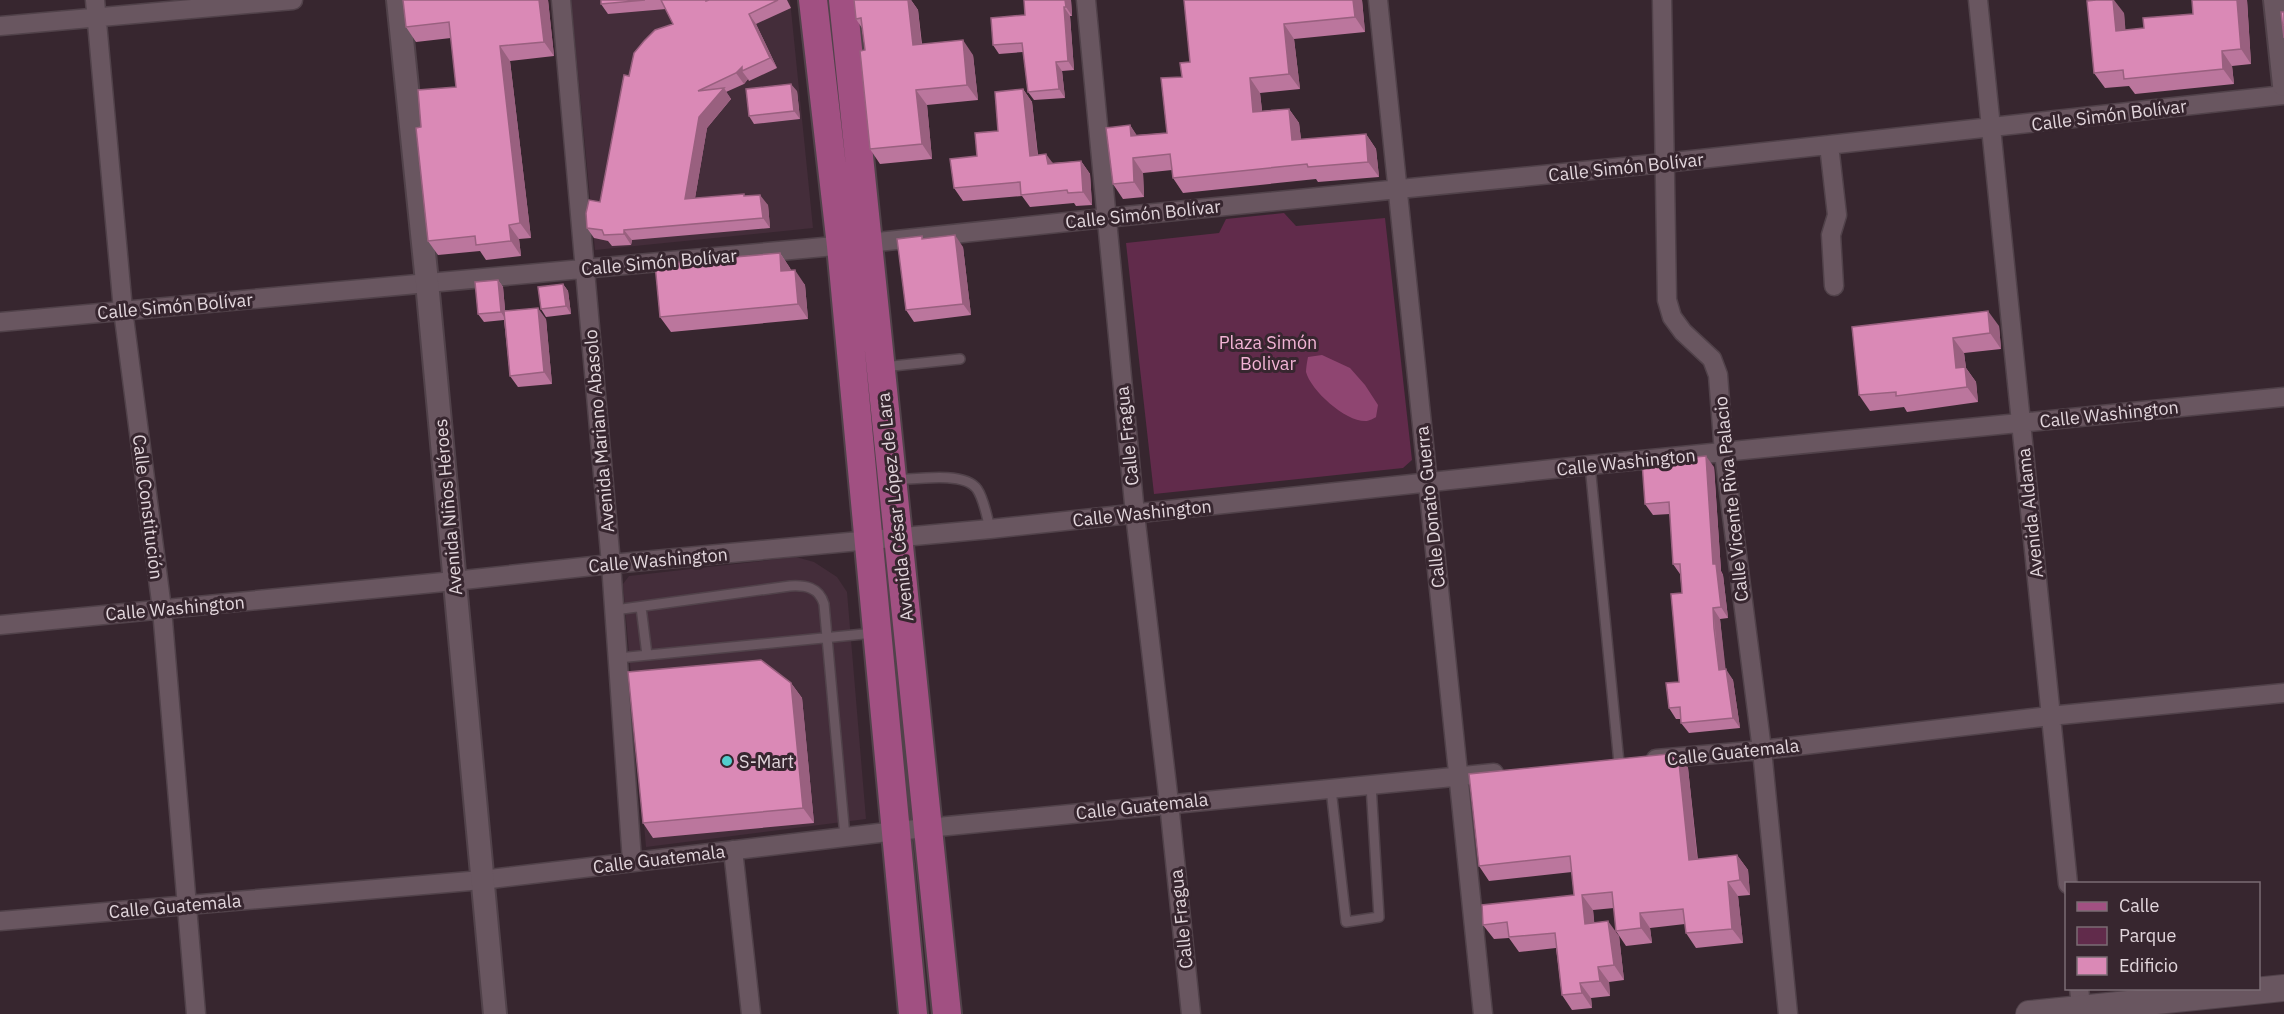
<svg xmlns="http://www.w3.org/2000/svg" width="2284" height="1014" viewBox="0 0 2284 1014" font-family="'IBM Plex Sans',sans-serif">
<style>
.built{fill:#442d3a}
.green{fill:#612b4b}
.water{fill:#8f4571}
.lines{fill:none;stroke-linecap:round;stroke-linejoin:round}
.service-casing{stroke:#51424a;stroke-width:12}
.minor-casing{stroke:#51424a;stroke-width:21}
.tertiary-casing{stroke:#51424a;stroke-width:26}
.secondary-casing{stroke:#51424a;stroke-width:28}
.primary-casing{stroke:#51424a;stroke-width:32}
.service{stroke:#695660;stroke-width:9}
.minor{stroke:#695660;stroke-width:18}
.tertiary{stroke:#695660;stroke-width:22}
.secondary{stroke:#695660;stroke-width:26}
.primary{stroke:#a15082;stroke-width:28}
.wall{fill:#bb769d}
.shaded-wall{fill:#99607f}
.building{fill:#da89b6;stroke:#99607f;stroke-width:1.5}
.poi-dot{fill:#52cdcd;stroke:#37262f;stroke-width:2}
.labels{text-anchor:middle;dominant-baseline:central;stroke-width:6;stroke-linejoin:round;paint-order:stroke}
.street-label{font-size:18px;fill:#e2d6dc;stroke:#37262f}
.park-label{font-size:18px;fill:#f3b4d6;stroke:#37262f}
.poi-label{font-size:18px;fill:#e2d6dc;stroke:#37262f;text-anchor:start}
</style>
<rect width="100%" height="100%" fill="#37262f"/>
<path class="built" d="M571 0H790L813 228 595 250Z
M796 557 814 562 837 577 847 592 866 819 646 847 623 584 629 576Z"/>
<path class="green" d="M1284 213 1296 226 1385 218 1412 460 1403 468 1154 494 1126 243 1219 233 1226 219Z"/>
<path class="water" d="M1322 355 1350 368 1365 385 1378 405 1376 417C1375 418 1368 421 1367 421 1347 423 1311 391 1306 372 1306 368 1307 362 1308 357Z"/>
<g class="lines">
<defs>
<path id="service" d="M883 367 960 359
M1590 465 1619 763
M896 480C916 479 965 471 977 489 984 499 987 517 990 529
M641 607 647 655
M615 610 790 586C805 585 819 587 824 604L845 837
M618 658 874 633
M1331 789 1346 922 1379 917 1371 785"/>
<path id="minor" d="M95 0 123 310 162 609 196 1014
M561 0 611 564 632 861
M1086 0 1135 514 1169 803 1191 1014
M1378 0 1483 1014
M1662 0 1667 300 1672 317 1683 332 1712 359 1718 375 1724 453 1762 750 1788 1014
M1978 0 2068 884
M0 26 293 0
M1829 145 1837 215 1831 235 1834 286
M0 322 868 243 1105 218 1664 163 2284 95
M0 625 454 581 611 564 990 529 1590 465 2284 397
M1656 759 1762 750 2050 716 2284 693
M733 850 751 1014
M0 921 482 880 896 831 1494 773
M2079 988 2082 1014"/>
<path id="tertiary" d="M398 0 427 282 495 1014
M2275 0 2284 85"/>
<path id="secondary" d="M2029 1014 2284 988"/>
<path id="primary" d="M813 0 841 246 913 1014
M843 0 947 1014"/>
</defs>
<use href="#service" class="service-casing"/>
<use href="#minor" class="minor-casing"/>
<use href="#tertiary" class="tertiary-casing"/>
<use href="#secondary" class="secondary-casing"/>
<use href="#primary" class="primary-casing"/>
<use href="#service" class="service"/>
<use href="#minor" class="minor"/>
<use href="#tertiary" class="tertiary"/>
<use href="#secondary" class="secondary"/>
<use href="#primary" class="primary"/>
</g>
<path class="wall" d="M548 0 554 56 510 61 531 238 519 239 521 256 486 260 480 251 438 255 428 241 421 127 456 87 451 38 416 42 406 27Z
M601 0H787L791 8 756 24 777 68 749 81 748 79 744 84 726 92 731 99 707 128 695 198 746 196 768 205 770 228 632 240 631 245 612 246 608 241 594 238 587 228 600 202 629 76 673 24 666 9 608 14 601 4Z
M854 0H911L918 10 922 44 973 55 978 100 927 105 932 159 880 164 870 149 865 50 862 28 856 19Z
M1024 0H1071L1072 16H1070L1074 70 1062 71 1065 98 1034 100 1028 92 1023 52 999 54 993 45 1025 15Z
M1184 0H1362L1365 32 1294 39 1300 89 1260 93 1262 111 1289 109 1299 123 1301 140 1366 134 1376 149 1379 177 1318 182 1316 179 1183 193 1173 178 1172 170 1143 173 1144 197 1123 199 1113 184 1130 125 1136 135 1167 133 1182 77 1190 62Z
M2192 0H2247L2251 64 2232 66 2234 84 2135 94 2129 86 2105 88 2094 73 2124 13 2125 30 2144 28 2193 14Z
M1023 89 1032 102 1038 155 1053 163 1081 161 1090 174 1092 205 1076 206 1074 203 1030 207 1022 196 963 201 954 188 977 156 998 131Z
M797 91 800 119 754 124 749 116Z
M922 236 923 239 963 247 971 315 914 322 906 310Z
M780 253 790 268 791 270 805 285 808 319 671 332 660 317Z
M498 280 503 287 505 310 546 319 552 384 518 387 510 376 504 320 484 322 478 314Z
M563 284 568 291 571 314 546 317 541 309Z
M1999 326 2001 349 1964 353 1966 368 1976 382 1978 402 1907 412 1904 407 1870 411 1859 395 1852 327Z
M1714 467 1721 571 1723 575 1728 618 1720 619 1722 639 1725 670 1733 680 1740 728 1689 733 1681 723V719H1676L1669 708 1679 682 1682 593 1680 574 1673 564 1670 514 1653 515 1645 504Z
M791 683 802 698 814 823 653 838 643 823Z
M1678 753 1688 768 1698 860 1737 855 1748 870 1750 895 1738 896 1743 943 1696 948 1686 933 1685 924 1650 928 1652 943 1626 946 1616 931 1614 908 1593 910 1594 922 1619 936 1624 980 1609 982 1610 996 1591 998 1592 1008 1572 1010 1562 995 1556 948 1519 952 1509 938 1494 939 1483 925 1574 895 1572 872 1489 881 1479 866Z"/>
<path class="shaded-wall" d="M539 0H548L554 56 544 42Z
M902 0H911L918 10 923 60 913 45Z
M1065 0H1071L1072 16 1066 7Z
M1353 0H1362L1365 32 1355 17Z
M2113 0H2114L2124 13 2127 46 2116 31Z
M2237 0H2247L2251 64 2241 49Z
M1064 7 1070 16 1074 70 1068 61Z
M749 14 756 24 777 68 770 58Z
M1284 24 1294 39 1300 89 1289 74Z
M963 40 973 55 978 100 967 85Z
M500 46 510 61 531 238 520 223Z
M2222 51 2232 66 2234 84 2223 69Z
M1056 62 1062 71 1065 98 1059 89Z
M742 67V71L748 79 744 84 736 73Z
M1250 78 1260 93 1264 127 1253 112Z
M791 84 797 91 800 119 794 111Z
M724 88 731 99 707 128 693 210 685 199 699 117Z
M1023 89 1032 102 1039 168 1030 156Z
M916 90 927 105 932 159 922 144Z
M1289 109 1299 123 1303 155 1292 140Z
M1130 125 1140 140 1131 136Z
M1366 134 1376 149 1379 177 1368 162Z
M1046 154 1055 166 1048 164Z
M1133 158 1143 173 1144 197 1134 182Z
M1081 161 1090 174 1092 205 1083 192Z
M760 195 768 205 770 228 763 218Z
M509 225 519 239 521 256 511 241Z
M624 230 632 240 631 245 624 234Z
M955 235 963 247 971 315 963 304Z
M780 253 790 268 792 286 781 271Z
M795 270 805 285 808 319 798 304Z
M498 280 503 287 506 320 501 312Z
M563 284 568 291 571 314 566 306Z
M538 308 546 319 552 384 544 372Z
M1988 311 1999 326 2001 349 1990 333Z
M1953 338 1964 353 1966 368 1976 382 1978 402 1967 387 1956 368Z
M1706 456 1714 467 1721 571 1723 575 1728 618 1721 607 1713 564Z
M1713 608 1720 619 1727 681 1719 670Z
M1726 669 1733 680 1740 728 1733 718Z
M791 683 802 698 814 823 803 808Z
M1678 753 1688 768 1699 875 1689 860Z
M1737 855 1748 870 1750 895 1740 880Z
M1728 882 1738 896 1743 943 1732 929Z
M1582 895 1593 910 1596 938 1585 924Z
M1640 913 1650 928 1652 943 1641 928Z
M1608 921 1619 936 1624 980 1614 965Z
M1598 967 1609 982 1610 996 1600 981Z
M1580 983 1591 998 1592 1008 1582 993Z"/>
<path class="building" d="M403 0H539L544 42 500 46 520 223 509 225 511 241 476 245 475 236 428 241 416 128 421 127 418 90 456 87 449 22 406 27Z
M601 0H645L601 4Z
M661 0H706V1L709 0H778L749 14 770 58 742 71V67L736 73 698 91 724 88 699 117 685 199 744 194V196L760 195 763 218 624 230V234L604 235 602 230 587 228 586 213 589 200 600 202 624 75 629 76 634 53 644 41 655 30 673 24Z
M854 0H908L913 45 963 40 967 85 916 90 922 144 870 149 860 51 865 50 861 18 856 19Z
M1024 0H1065L1066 7H1064L1068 61 1056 62 1059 89 1028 92 1022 43 993 45 991 18 1025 15Z
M1184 0H1353L1355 17 1284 24 1289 74 1250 78 1253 112 1289 109 1292 140 1366 134 1368 162 1308 167 1307 164 1173 178 1170 154 1133 158 1134 182 1113 184 1106 128 1130 125 1131 136 1167 133 1161 78 1182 77 1180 63 1190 62Z
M2096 0H2113L2116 31 2144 28 2143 18 2193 14 2192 0H2237L2241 49 2222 51 2223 69 2124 79 2123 70 2094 73 2087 1Z
M2281 12H2284V38Z
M791 84 794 111 749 116 746 89Z
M1023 89 1030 156 1046 154 1048 164 1081 161 1083 192 1068 193 1067 190 1021 195 1020 182 954 188 950 159 977 156 975 133 998 131 995 92Z
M955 235 963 304 906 310 897 239 922 236V239Z
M780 253 781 271 795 270 798 304 660 317 655 264Z
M498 280 501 312 478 314 475 282Z
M563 284 566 306 541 309 538 287Z
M538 308 544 372 510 376 504 311Z
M1988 311 1990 333 1953 338 1956 368 1965 367 1967 387 1896 396V392L1859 395 1852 327Z
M1706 456 1713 564H1716L1721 607 1713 608 1714 628 1719 670 1726 669 1733 718 1681 723 1680 707 1669 708 1666 683 1679 682 1671 594 1682 593 1680 564H1673L1669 502 1645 504 1642 462Z
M761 660 791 683 803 808 643 823 628 672Z
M1678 753 1689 860 1737 855 1740 880 1728 882 1732 929 1686 933 1683 909 1640 913 1641 928 1616 931 1612 892 1582 895 1585 924 1608 921 1614 965 1598 967 1600 981 1580 983 1582 993 1562 995 1555 933 1509 937 1507 922 1483 925 1482 905 1574 895 1570 856 1479 866 1469 774Z"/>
<circle class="poi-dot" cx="727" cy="761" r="6"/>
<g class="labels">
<g class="street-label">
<text transform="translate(2109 115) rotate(-7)">Calle Simón Bolívar</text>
<text transform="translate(1626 167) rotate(-6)">Calle Simón Bolívar</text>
<text transform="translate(1143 214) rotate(-6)">Calle Simón Bolívar</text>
<text transform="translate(659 262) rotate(-5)">Calle Simón Bolívar</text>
<text transform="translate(175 306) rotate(-5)">Calle Simón Bolívar</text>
<text transform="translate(2109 414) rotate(-6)">Calle Washington</text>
<text transform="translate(599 431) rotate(-95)">Avenida Mariano Abasolo</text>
<text transform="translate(1127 436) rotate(-96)">Calle Fragua</text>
<text transform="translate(1626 462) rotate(-6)">Calle Washington</text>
<text transform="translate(1731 499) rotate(-96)">Calle Vicente Riva Palacio</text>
<text transform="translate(148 507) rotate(83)">Calle Constitución</text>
<text transform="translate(448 507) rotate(-95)">Avenida Niños Héroes</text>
<text transform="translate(895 507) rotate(-96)">Avenida César López de Lara</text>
<text transform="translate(1430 507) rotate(-96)">Calle Donato Guerra</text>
<text transform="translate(1142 513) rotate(-6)">Calle Washington</text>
<text transform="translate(2030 513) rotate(-96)">Avenida Aldama</text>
<text transform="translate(658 560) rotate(-5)">Calle Washington</text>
<text transform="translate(175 608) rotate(-5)">Calle Washington</text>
<text transform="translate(1733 752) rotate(-6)">Calle Guatemala</text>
<text transform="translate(1142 806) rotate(-6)">Calle Guatemala</text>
<text transform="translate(659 859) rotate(-7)">Calle Guatemala</text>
<text transform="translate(175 906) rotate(-5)">Calle Guatemala</text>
<text transform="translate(1181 919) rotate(-96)">Calle Fragua</text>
</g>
<g class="park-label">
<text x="1268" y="342">Plaza Simón<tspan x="1268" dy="21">Bolivar</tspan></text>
</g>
<g class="poi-label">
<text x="739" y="761">S-Mart</text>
</g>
</g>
<rect x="2065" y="882" width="195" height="108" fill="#37262f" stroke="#7b6c74" stroke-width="1.5"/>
<rect x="2077" y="902" width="30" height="9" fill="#a15082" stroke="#7b6c74" stroke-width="1.5"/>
<text x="2119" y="912" font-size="18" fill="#e2d6dc">Calle</text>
<rect x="2077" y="927" width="30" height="18" fill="#612b4b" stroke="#7b6c74" stroke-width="1.5"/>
<text x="2119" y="942" font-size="18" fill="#e2d6dc">Parque</text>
<rect x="2077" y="957" width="30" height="18" fill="#da89b6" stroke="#7b6c74" stroke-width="1.5"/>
<text x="2119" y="972" font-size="18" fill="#e2d6dc">Edificio</text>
</svg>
